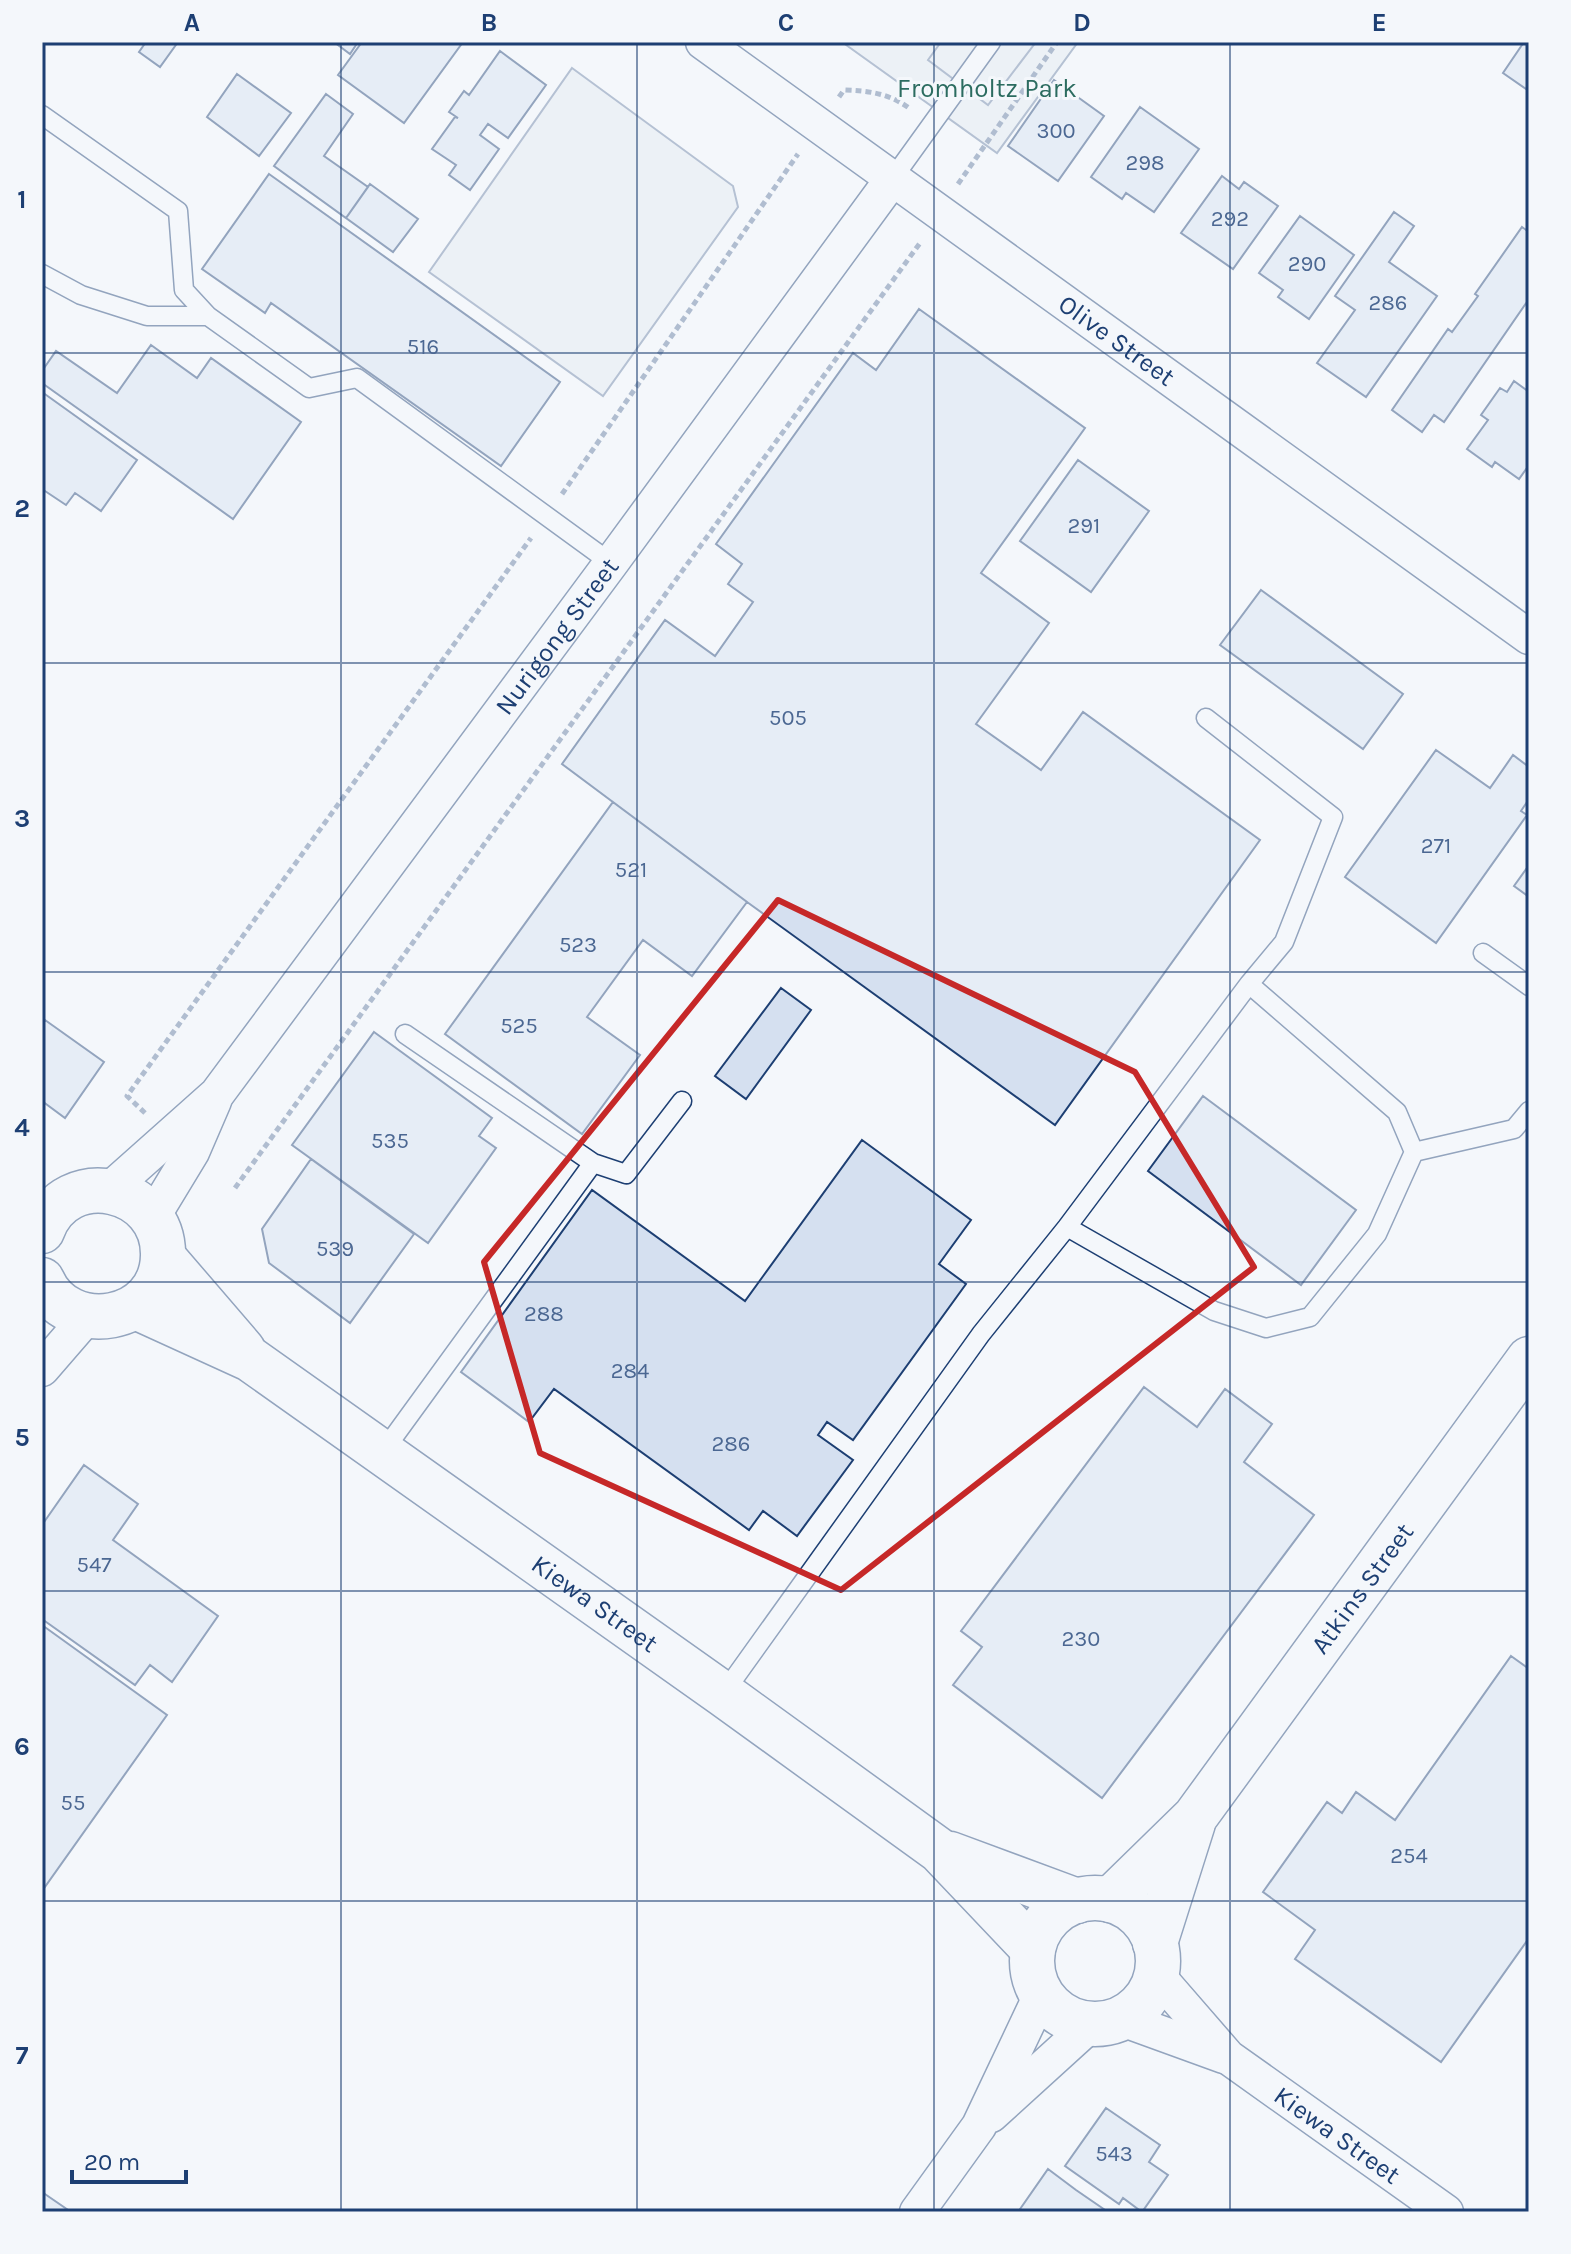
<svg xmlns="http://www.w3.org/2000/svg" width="1571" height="2254" viewBox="0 0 1571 2254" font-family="Karla,sans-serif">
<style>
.green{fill:#e3e9f0;stroke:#687fa3;stroke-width:2}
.parking{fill:#e3e8f0;stroke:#687fa3;stroke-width:2}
.building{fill:#d5e0f0;stroke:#1d3f73;stroke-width:2}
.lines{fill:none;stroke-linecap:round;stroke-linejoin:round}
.service-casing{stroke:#1d3f73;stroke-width:21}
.minor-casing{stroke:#1d3f73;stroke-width:37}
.tertiary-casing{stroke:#1d3f73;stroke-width:47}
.path{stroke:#5e769c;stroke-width:5;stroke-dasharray:6 4;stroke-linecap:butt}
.service{stroke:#f4f7fb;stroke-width:18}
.minor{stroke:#f4f7fb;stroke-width:34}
.tertiary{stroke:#f4f7fb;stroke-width:44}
.marked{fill:none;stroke:#c62828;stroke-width:6;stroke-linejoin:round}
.grid{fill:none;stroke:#1d3f73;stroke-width:2;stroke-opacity:0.55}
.labels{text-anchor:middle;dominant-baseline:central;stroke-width:6;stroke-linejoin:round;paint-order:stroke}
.number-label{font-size:22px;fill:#4b6792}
.park-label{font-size:26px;fill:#2c6c60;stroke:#f4f7fb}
.street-label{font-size:26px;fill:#1d3f73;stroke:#f4f7fb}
.neatline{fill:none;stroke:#1d3f73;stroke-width:3}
.grid-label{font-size:26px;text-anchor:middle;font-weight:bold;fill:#1d3f73}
</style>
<rect width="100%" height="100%" fill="#f4f7fb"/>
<path class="green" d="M842 42H1078L997 153Z"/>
<path class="parking" d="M941 42H1036L988 105 928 60Z
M572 68 733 186 738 207 603 396 429 272Z"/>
<path class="building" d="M146 42H178L160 67 139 52Z
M334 42H358L350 54Z
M362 42H463L404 123 338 75Z
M1524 42H1529V91L1503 73Z
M500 51 546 85 508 138 488 124 480 135 499 149 470 190 449 175 456 165 432 149 455 117 458 118 449 112 464 91 469 95Z
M237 74 291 113 259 156 207 117Z
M1054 80 1104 116 1058 181 1008 146Z
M326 94 353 114 324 156 368 187 346 218 274 166Z
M1140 107 1199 149 1154 212 1126 193 1122 199 1091 177Z
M269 174 560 382 501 466 271 303 265 313 202 269Z
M1222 176 1239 189 1244 182 1278 206 1233 269 1181 233Z
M370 184 418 219 393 252 346 218Z
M1394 212 1414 226 1389 262 1437 296 1366 397 1317 363 1355 310 1335 296Z
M1300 216 1354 255 1309 319 1278 297 1283 290 1259 273Z
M1522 227 1529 232V299L1444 422 1434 415 1422 432 1392 410 1448 329 1452 332 1478 296 1475 294Z
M919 309 1085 428 981 573 1049 623 976 724 1041 770 1083 712 1260 840 1055 1125 747 902 562 764 665 620 715 656 753 602 728 584 742 564 716 544 853 353 876 370Z
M151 345 197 378 211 358 301 422 233 519 42 383V371L56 351 117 393Z
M1514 381 1529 392V465L1519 479 1495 462 1492 467 1467 449 1488 420 1481 415 1500 388 1507 392Z
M42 392 137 460 101 511 75 493 66 505 42 489Z
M1078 460 1149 511 1091 592 1020 541Z
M1261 590 1403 694 1363 749 1220 645Z
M1436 750 1490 788 1513 755 1529 767V799L1521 811 1527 815 1436 943 1345 877Z
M613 802 747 902 692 976 643 940 587 1017 640 1055 582 1134 445 1034Z
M1529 865V897L1514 886Z
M781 988 811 1010 746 1099 715 1076Z
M45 1020 104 1062 65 1118 42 1101V1024Z
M374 1032 492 1118 479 1136 496 1148 428 1243 292 1145Z
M1203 1096 1356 1210 1301 1285 1148 1171Z
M862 1140 971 1220 939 1264 966 1284 853 1440 827 1422 818 1435 853 1460 797 1536 763 1511 749 1530 554 1389 529 1422 461 1372 592 1190 745 1301Z
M311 1159 414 1234 350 1323 269 1263 262 1229Z
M1144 1387 1197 1427 1225 1389 1272 1424 1244 1462 1314 1515 1102 1798 953 1685 982 1647 961 1631Z
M84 1465 138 1504 113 1540 218 1616 172 1682 150 1665 135 1685 42 1619V1525Z
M42 1625 167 1715 42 1891Z
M1511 1656 1529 1669V1938L1441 2062 1295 1959 1315 1930 1263 1892 1327 1802 1342 1813 1356 1792 1395 1820Z
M1106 2108 1160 2145 1149 2162 1168 2175 1142 2212 1123 2198 1119 2204 1065 2166Z
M1048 2169 1076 2190 1108 2212H1018Z
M42 2192 71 2212H42Z"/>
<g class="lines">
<defs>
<path id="service" d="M42 115 178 211 184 290 208 316
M893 178 991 42
M42 274 81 295 147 316H208L309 388 357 378 611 563
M1483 953 1529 986
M405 1034 593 1163
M1414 1152 1514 1129 1529 1111
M1067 1227 1214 1311 1266 1328 1310 1317 1377 1234 1414 1152 1397 1112 1249 984
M382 1453 593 1163 626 1174 682 1101
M723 1694 981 1334 1067 1227 1249 984 1284 942 1333 817 1206 718"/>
<g id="minor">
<path id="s1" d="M703 42 1529 637"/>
<path id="s2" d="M108 1191 217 1094 611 563 893 178"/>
<path d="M152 1218 192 1152 214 1101"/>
<path d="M42 1369 87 1317"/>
<path id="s3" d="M1156 1974 1228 2057 1446 2212"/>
<path d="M1122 2019 1224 2056"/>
<path d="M991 2115 1090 2025"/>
<path d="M917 2212 979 2126 1041 1995"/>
</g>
<g id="tertiary">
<path d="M42 1231C66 1164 165 1186 163 1256 162 1323 68 1339 42 1280"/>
<path d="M164 1258 243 1350"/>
<path id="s4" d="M136 1307 250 1359 723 1694 940 1851 1033 1949"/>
<path d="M950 1854 1077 1901"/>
<circle cx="1095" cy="1961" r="63"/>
<path id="s5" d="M1110 1900 1195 1817 1529 1359"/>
<path d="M1155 1943 1193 1823"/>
</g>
</defs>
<use href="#service" class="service-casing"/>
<use href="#minor" class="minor-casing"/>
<use href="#tertiary" class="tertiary-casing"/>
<path class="path" d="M839 97 844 90C869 91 888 93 909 108
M958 184 1057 42
M562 494 798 154
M145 1113 127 1096 531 538
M235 1188 920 243"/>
<use href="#service" class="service"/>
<use href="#minor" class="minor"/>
<use href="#tertiary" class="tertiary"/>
</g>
<path d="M0 0H1571V2254H0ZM778 900 1135 1072 1254 1267 841 1590 540 1453 484 1262Z" fill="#f4f7fb" fill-opacity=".55" fill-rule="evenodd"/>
<path class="marked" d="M778 900 1135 1072 1254 1267 841 1590 540 1453 484 1262Z"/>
<path class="grid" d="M341 42V2212M637 42V2212M934 42V2212M1230 42V2212M42 353H1529M42 663H1529M42 972H1529M42 1282H1529M42 1591H1529M42 1901H1529"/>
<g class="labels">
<g class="number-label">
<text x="1056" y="131">300</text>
<text x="1145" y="163">298</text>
<text x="1230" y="219">292</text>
<text x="1307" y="264">290</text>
<text x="1388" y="303">286</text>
<text x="423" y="347">516</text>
<text x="1084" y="526">291</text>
<text x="788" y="718">505</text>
<text x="1436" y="846">271</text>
<text x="631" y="870">521</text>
<text x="578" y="945">523</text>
<text x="519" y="1026">525</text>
<text x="390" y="1141">535</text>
<text x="335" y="1249">539</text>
<text x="544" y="1314">288</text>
<text x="630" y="1371">284</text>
<text x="731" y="1444">286</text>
<text x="94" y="1565">547</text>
<text x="1081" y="1639">230</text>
<text x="73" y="1803">55</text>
<text x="1409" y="1856">254</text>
<text x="1114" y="2154">543</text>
</g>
<g class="park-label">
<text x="987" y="88">Fromholtz Park</text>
</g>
<g class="street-label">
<text stroke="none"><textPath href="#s1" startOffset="510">Olive Street</textPath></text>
<text stroke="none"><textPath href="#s2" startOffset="716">Nurigong Street</textPath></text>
<text stroke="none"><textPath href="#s5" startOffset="402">Atkins Street</textPath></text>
<text stroke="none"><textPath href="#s4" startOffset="548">Kiewa Street</textPath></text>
<text stroke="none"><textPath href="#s3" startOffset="244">Kiewa Street</textPath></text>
</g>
</g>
<rect width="1571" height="2254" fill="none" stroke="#f4f7fb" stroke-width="88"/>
<path d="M72 2170v12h114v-12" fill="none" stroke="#1d3f73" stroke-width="4"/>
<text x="84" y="2170" font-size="24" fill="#1d3f73" stroke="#f4f7fb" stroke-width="6" paint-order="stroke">20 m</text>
<rect x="44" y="44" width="1483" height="2166" class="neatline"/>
<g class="grid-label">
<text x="192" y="31">A</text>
<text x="489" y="31">B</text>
<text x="786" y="31">C</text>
<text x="1082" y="31">D</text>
<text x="1379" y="31">E</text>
<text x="22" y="208">1</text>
<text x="22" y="517">2</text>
<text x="22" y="827">3</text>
<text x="22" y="1136">4</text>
<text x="22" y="1446">5</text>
<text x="22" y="1755">6</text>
<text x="22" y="2064">7</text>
</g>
</svg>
